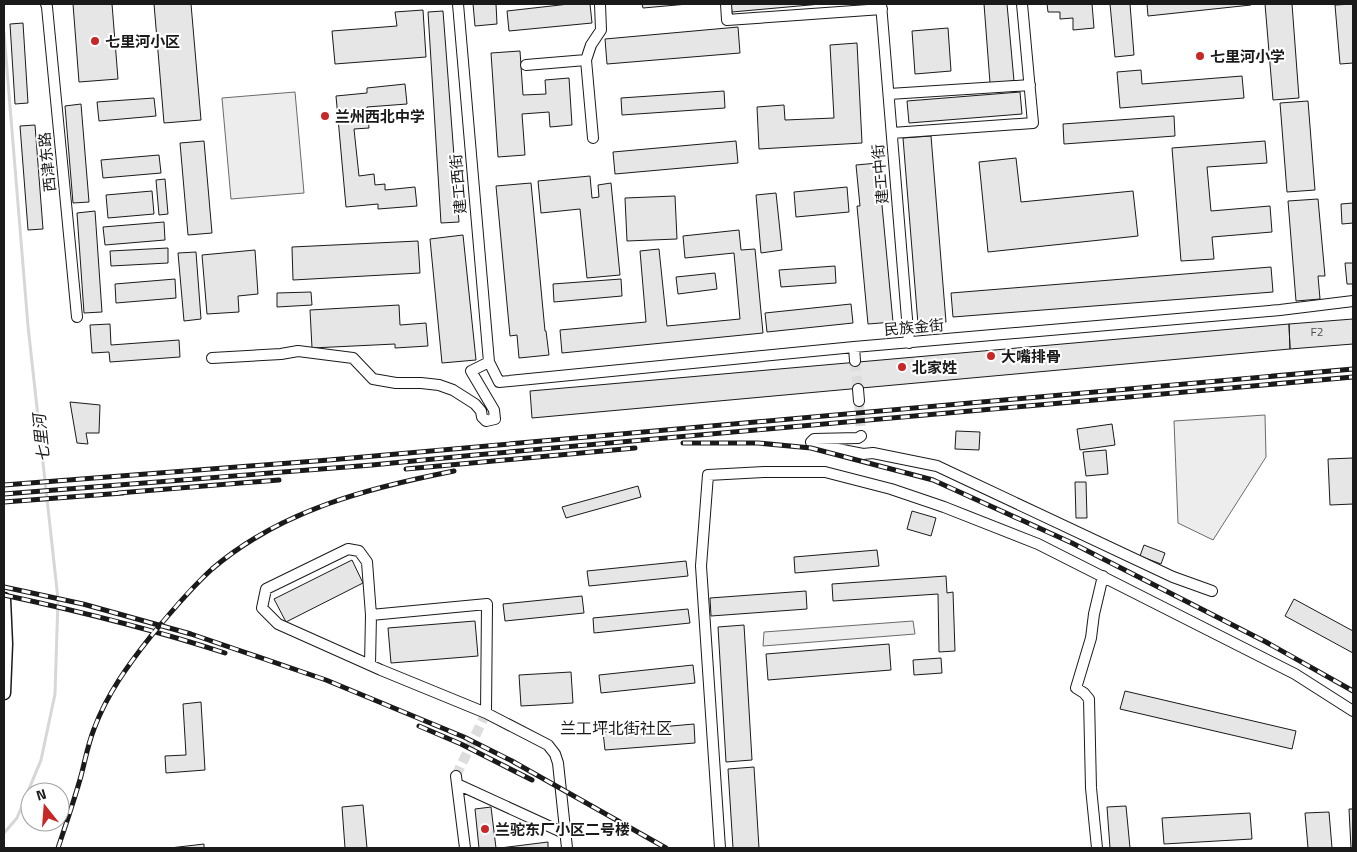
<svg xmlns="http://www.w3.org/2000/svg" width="1357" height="852" viewBox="0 0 1357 852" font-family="'Titillium Web','Noto Sans SC',sans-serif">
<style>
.built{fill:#ededed;stroke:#6a6a6a}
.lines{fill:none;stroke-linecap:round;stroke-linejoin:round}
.stream{stroke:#d7d7d7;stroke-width:3}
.building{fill:#e6e6e6;stroke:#1a1a1a}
.minor-tunnel{stroke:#ddd;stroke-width:10;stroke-dasharray:10 5;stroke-linecap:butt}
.minor-casing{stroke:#1a1a1a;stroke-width:12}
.tertiary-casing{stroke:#1a1a1a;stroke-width:15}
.minor{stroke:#fff;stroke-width:10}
.tertiary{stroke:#fff;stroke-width:12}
.rail-casing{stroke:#1a1a1a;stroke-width:5}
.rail{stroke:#fff;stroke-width:3;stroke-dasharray:9;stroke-linecap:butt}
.poi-dot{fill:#c62828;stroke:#fff;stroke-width:2}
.labels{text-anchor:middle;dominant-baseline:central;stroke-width:4;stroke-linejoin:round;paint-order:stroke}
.number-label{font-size:12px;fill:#4d4d4d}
.poi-label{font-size:15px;font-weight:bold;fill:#1a1a1a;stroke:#fff;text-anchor:start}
.street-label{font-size:15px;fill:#1a1a1a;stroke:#fff}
.water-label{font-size:16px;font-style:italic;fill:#1a1a1a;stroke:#fff}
.neighbourhood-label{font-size:16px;fill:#1a1a1a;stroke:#fff}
</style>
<rect width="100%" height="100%" fill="#fff"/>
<path class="built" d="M295 92 304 193 231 199 222 98Z
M1265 415 1266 457 1213 540 1178 523 1174 421Z
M913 621 915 634 763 646 764 632Z"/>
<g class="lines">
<path class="stream" d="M4 33 28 326 58 599 55 694 41 760 17 818 4 833"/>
</g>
<path class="building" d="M73 4H112L118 79 79 82Z
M154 4H191L201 120 164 123Z
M473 4H496L497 24 475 26Z
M569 4H590L592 23 509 31 507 11Z
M642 4H688L643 8Z
M731 4H821L732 12Z
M984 4H1007L1014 81 990 83Z
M1047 4H1092L1094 28 1073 30V18L1060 19V12H1048Z
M1110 4H1130L1134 55 1115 57Z
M1147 4H1251V5L1148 16Z
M1265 4H1292L1299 98 1273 100Z
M1353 4V63L1340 64 1335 5Z
M423 10 426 57 335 64 332 31 397 26 395 12Z
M443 11 459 222 441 223 428 12Z
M23 23 28 103 15 104 10 24Z
M738 27 740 53 607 64 605 39Z
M948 28 951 71 915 74 912 31Z
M857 43 862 143 759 149 757 107 784 105 785 120 834 118 830 45Z
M520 51 523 95 546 94 545 80 569 78 572 125 550 127 549 112 522 114 525 155 498 157 491 53Z
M1141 70 1142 84 1242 76 1244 98 1120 108 1117 72Z
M405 84 407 104 367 107 369 128 354 129 359 176 374 174 375 185 385 184V190L415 187 417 206 378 209V204L346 207 336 96 367 93V88Z
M724 91 725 108 622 115 621 98Z
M1020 92 1022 114 909 123 907 101Z
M154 98 156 116 99 121 97 102Z
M1308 101 1315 190 1287 192 1280 103Z
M81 104 89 202 73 203 65 106Z
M1174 116 1175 136 1064 144 1063 124Z
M35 125 43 229 28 230 20 126Z
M931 136 946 322 918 324 903 138Z
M204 141 212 233 188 235 180 143Z
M736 141 738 163 615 174 613 152Z
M1265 141 1267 163 1207 167 1211 211 1270 206 1272 232 1212 237 1214 259 1181 261 1172 148Z
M159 155 161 173 103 178 101 160Z
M1016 158 1021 202 1133 191 1138 236 988 252 979 162Z
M878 163 893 322 868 324 857 206H860L856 165Z
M590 176 592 198 599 197 598 185 611 183 620 275 587 278 580 209 541 213 538 181Z
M165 179 168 214 159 215 156 180Z
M531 183 545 331H546L549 355 519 358 517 335 510 336 496 186Z
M847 187 849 212 796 217 794 192Z
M152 191 154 214 108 218 106 195Z
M776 193 782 250 761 253 756 195Z
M675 196 677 239 627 241 625 198Z
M1318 199 1325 276H1318L1320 299 1296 301 1288 201Z
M1353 203V223L1342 224 1341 204Z
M95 211 102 312 84 313 77 213Z
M164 222 165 240 105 245 103 227Z
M739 230 741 250 755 249 763 333 562 353 560 330 646 322 640 251 659 249 667 326 740 319 734 253 685 258 683 236Z
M463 235 476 360 442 363 430 239Z
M418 241 420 273 293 280 292 247Z
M168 248V263L111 266 110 251Z
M255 250 258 294 238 296 239 312 207 314 202 255Z
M196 252 201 319 184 321 178 253Z
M1345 263H1353V284H1347Z
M835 266 836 283 781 287 779 270Z
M1271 267 1273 292 953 317 951 293Z
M715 273 717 289 678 294 676 277Z
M175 279 176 298 116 303 115 284Z
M621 279 622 296 554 302 553 284Z
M311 292 312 305 277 307V293Z
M851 304 853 323 767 332 765 313Z
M399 305 400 325 426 323 428 346 395 348V344L312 348 310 310Z
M1353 319V344L1290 349 1289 324Z
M110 324 111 345 179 340 180 357 110 362 109 352 92 353 90 325Z
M1289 324 1290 349 532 418 530 391Z
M70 402 100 405 99 433H86L88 444 77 443Z
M1112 424 1115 445 1080 450 1077 429Z
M956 431 980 432 979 450 955 449Z
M1106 450 1108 474 1086 476 1083 452Z
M1353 458V504L1330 505 1328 459Z
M1075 482H1086L1087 518H1076Z
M638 486 641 497 566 518 562 507Z
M912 511 936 518 931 536 907 529Z
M1144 545 1165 553 1161 564 1140 556Z
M877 550 879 566 795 573 794 557Z
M352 560 363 583 286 622 274 599Z
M686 561 688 576 589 586 587 571Z
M946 576 947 593 953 592 955 651 939 652 938 594 833 601 832 584Z
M806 591 807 609 711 616 710 598Z
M582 596 584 613 505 621 503 604Z
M1294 599 1353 631V653L1285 616Z
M688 609 690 623 594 633 593 618Z
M475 621 478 656 391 663 388 628Z
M744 625 752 760 726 762 718 627Z
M889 644 891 670 768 680 766 654Z
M941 658 942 673 914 675 913 660Z
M693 665 695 683 601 693 599 675Z
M571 672 573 703 521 706 519 675Z
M1125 691 1296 731 1292 749 1120 709Z
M201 702 205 770 166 773 165 756 186 755 183 704Z
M694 724 695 743 605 750 603 732Z
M754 767 759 848H733L728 769Z
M363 805 367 848H345L342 807Z
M1126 806 1130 848H1110L1107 807Z
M491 807 496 848H479L475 809Z
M1349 809H1353V848H1351Z
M1329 812 1332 848H1308L1305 813Z
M1250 813 1252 839 1164 844 1162 818Z
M548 842V848H500Z
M204 844V848H170Z"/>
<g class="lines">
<path class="minor-tunnel" d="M855 361 858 389
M859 401 861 436
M456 776 486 713"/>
<defs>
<path id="minor" d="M46 4 47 7 77 317
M458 4 489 362 499 382 854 347 1280 310 1353 301
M726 4 727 20 882 9
M881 4 909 343
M526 65 586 60
M889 94 1030 85
M892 133 1033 123 1022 4
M593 138 586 60 591 45 601 30 600 4
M854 347 855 361
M212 358 281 354 298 351 353 358 373 379 396 383H421L439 385 453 390 475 404 481 411 482 417 486 421 495 419 494 410 471 371 489 362
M858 389 859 401
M861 436 858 438 814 439 811 442 812 444 863 454 873 453 937 466 1173 577 1212 591
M370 665 371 615
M486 713 381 670 278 624 262 608 266 589 348 549 359 551 367 562 371 615 487 604 486 713 548 745 555 754 558 763 567 848
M456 776 465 848
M457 784 566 834
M720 848 701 566 708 475 764 472H825L891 489 944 507 1038 544 1295 674 1353 711
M1097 848 1091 788 1089 699 1084 693 1076 688 1091 638 1094 614 1103 576"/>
<path id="tertiary" d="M4 599 6 644 4 693"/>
</defs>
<use href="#minor" class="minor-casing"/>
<use href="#tertiary" class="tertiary-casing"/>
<use href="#minor" class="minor"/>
<use href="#tertiary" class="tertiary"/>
<defs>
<path id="rail" d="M683 443H758L811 448 933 480 1072 543 1266 642 1353 691
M406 469 635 448
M4 485 329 460 1353 369
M118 493 279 480
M4 494 372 465 475 455 1353 377
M4 502 123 493
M4 587 83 604 191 634 326 680 464 737 512 761 666 848
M4 595C78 611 152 629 225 653
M419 726 461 744 532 780
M58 848C66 824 74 801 81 776 85 761 88 744 94 729 107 694 128 665 151 636 170 613 190 589 212 569 281 510 368 488 454 471"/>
</defs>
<use href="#rail" class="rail-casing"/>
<use href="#rail" class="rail"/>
</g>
<g class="poi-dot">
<circle cx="95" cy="41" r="5"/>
<circle cx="1200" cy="56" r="5"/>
<circle cx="325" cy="116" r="5"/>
<circle cx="991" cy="356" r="5"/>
<circle cx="902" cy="367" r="5"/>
<circle cx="485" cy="829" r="5"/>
</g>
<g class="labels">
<g class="number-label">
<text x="1317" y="331">F2</text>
</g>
<g class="poi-label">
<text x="105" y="41">七里河小区</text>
<text x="1210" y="56">七里河小学</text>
<text x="335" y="116">兰州西北中学</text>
<text x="1001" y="356">大嘴排骨</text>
<text x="912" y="367">北家姓</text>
<text x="495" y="829">兰驼东厂小区二号楼</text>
</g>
<g class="street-label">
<text transform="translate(47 162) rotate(-96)">西津东路</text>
<text transform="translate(880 174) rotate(-95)">建工中街</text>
<text transform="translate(458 184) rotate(-95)">建工西街</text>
<text transform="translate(914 327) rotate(-5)">民族金街</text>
</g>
<g class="water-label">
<text transform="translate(41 438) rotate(-96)">七里河</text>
</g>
<g class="neighbourhood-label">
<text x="616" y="728">兰工坪北街社区</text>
</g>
</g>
<rect width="1357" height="852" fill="none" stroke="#1a1a1a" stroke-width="10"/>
<g transform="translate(45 807) rotate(343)"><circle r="24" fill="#ffffff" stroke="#a3a3a3"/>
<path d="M0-4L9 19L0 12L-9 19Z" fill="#c62828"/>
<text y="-8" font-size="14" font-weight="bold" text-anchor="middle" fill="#1a1a1a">N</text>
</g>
</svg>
